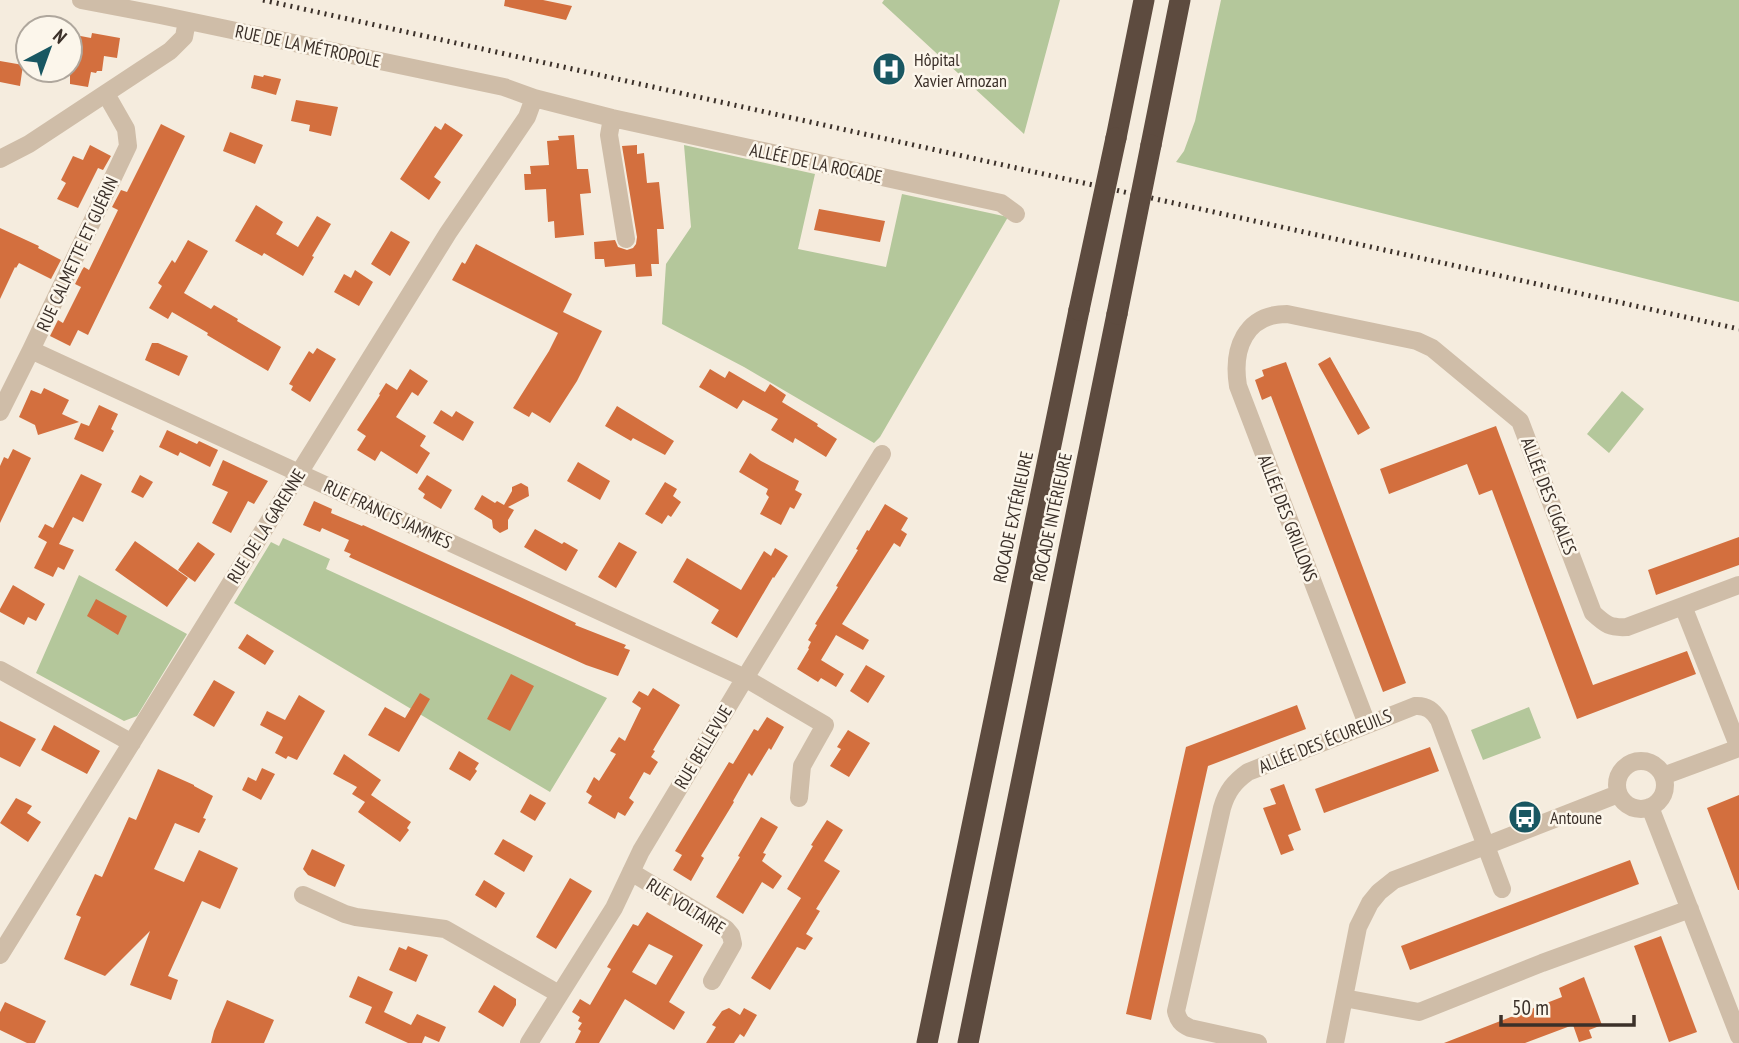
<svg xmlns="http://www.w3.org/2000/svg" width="1739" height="1043" viewBox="0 0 1739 1043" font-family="'PT Sans Narrow',sans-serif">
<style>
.green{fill:#b4c79b}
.building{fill:#d36f3e;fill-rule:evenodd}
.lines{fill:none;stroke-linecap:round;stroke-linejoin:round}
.street{stroke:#cfbda8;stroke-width:18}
.highway{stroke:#5d4b3f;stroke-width:21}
.rail{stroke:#3b3029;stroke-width:5;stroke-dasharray:2 5;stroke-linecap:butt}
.highway-bridge{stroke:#5d4b3f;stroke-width:21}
.labels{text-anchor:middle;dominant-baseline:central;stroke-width:5;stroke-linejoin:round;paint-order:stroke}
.street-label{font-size:18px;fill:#3b3029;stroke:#fcf6eb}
.poi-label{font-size:18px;fill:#3b3029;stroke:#fcf6eb;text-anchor:start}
</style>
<rect width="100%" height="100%" fill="#f5ecde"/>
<path class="green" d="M884 0H1060L1024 134 882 3Z
M1221 0H1739V302L1176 162 1184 151 1195 121Z
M684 145 815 174 798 249 886 267 902 194 1008 217 880 437 874 443 744 367 662 324 666 264 691 227Z
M1622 391 1644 409 1609 453 1587 434Z
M283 538 330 559 326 569 607 698 550 792 234 603 271 542 279 546Z
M79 575 187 634 137 716 124 721 36 673Z
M1529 707 1541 738 1483 760 1471 730Z"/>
<path class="building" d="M505 0H543L572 6 566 20 504 6Z
M92 33 120 38 117 58 104 56 102 71H97L96 73 91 72 88 87 70 84V34L91 38Z
M0 61 23 65 20 86 0 82Z
M254 75 263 77 264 75 281 79 276 95 251 88Z
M296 100 338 107 331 136 309 131 310 125 291 121Z
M445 123 463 135 434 177 441 182 429 200 400 179 435 126 441 130Z
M161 124 185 136 88 335 78 330 70 346 50 336 58 320 63 323 81 287 75 284 82 270 84 267 89 270 118 210 112 207 121 190 127 192Z
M230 132 263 145 255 164 223 151Z
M574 135 577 169H588L591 193 580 194 584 235 555 238 554 221 548 222 546 189 525 190 524 174H531L530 166 549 165 547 141 559 140 558 136Z
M90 145 111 156 103 170 98 168 78 208 57 199 66 183 61 180 73 156 83 160Z
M637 145V154L644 153 647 183 659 182 664 229H657L659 264H651L652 276 636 277 635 264 605 267 604 259H595L594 242 615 240 618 247 627 250 633 248 636 244 637 237 622 146Z
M256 205 283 222 276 234 298 247 317 216 331 224 312 256 314 257 303 276 264 253 262 256 235 241Z
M819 209 885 221 880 242 814 230Z
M0 228 39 246 38 248 61 260 51 279 19 263 16 268 15 267 0 299Z
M391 231 410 242 390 276 371 264Z
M188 240 208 251 184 293 211 309 214 305 238 319 237 321 281 347 268 371 207 335 208 333 172 312 168 319 149 308 162 286 158 283 172 260 175 263Z
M476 244 572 294 563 312 602 331 577 381 550 423 532 412 529 417 513 408 549 351 558 333 452 280 462 262 465 264Z
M355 270 373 282 359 306 334 292 344 274 351 278Z
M152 343H158L188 356 179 376 145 360Z
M317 348 336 359 310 402 291 390 293 386 289 384 309 351 313 354Z
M1330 357 1370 428 1358 435 1318 364Z
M1286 362 1406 683 1383 692 1271 396 1262 400 1255 380 1264 376 1262 370Z
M410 369 428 381 418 396 412 392 396 417 426 436 420 446 430 453 417 474 381 451 375 461 357 450 366 436 357 430 380 395 379 394 386 383 397 390Z
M710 369 725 378 729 371 765 392 770 384 786 395 782 402 818 424 817 426 837 439 826 457 795 438 793 443 771 430 778 419 743 400 737 409 699 387Z
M44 388 69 400 62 414 79 422 38 435 35 425 19 417 31 390 41 394Z
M99 405 118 414 111 429 114 431 103 452 74 439 81 423 89 426Z
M617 406 674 441 665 455 633 438 631 441 605 426Z
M441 410 452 417 456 411 474 422 463 441 433 423Z
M1496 426 1593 685 1687 651 1696 674 1577 719 1492 490 1479 495 1467 464 1389 494 1380 469Z
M167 430 197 444 199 441 218 450 210 467 180 452 178 456 159 447Z
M13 449 31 458 0 523V466L4 457 8 459Z
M750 453 761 461 799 481 795 490 802 494 794 509 790 507 781 525 760 514 769 497 766 494 768 489 739 472Z
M223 460 268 481 254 504 248 501 231 533 212 523 228 492 212 485Z
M578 462 610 481 600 500 567 481Z
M81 474 102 484 83 522 73 517 59 544 74 550 64 570 58 567 53 577 34 568 47 542 38 537 45 524 53 528Z
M140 475 153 482 143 498 131 492Z
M427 475 452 490 441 509 423 498 425 494 418 489Z
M665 482 677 489 673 496 681 502 671 517 668 515 662 524 645 514Z
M521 483 528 487 529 496 508 507 514 510 508 520V529L500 533 493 528 492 520 474 509 482 495 495 503 497 501 504 505 512 491V487Z
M314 501 332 509 331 513 362 526 363 525 518 596 576 623 575 625 626 645 624 648 630 650 618 676 586 665 349 557 351 554 344 551 349 540 322 528 320 532 303 525Z
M885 504 908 518 901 530 907 534 900 547 894 543 842 624 869 640 863 650 836 635 821 660 844 674 836 687 821 678 818 682 797 669 809 649 808 648 811 642 808 640 817 625 815 624 838 587 836 586 858 550 856 549 867 530 869 531Z
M535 529 562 544 564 542 578 550 566 571 524 547Z
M1739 537V565L1656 595 1648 570Z
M135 541 188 578 167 607 115 570Z
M198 542 215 554 195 582 178 570Z
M619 542 637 552 616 588 598 577Z
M775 548 788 556 774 578 773 577 737 638 711 623 719 610 673 582 687 558 741 590 764 551 771 556Z
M13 585 45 604 36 621 28 617 24 625 0 612V609Z
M96 599 127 616 118 635 87 616Z
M247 634 274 651 265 665 238 648Z
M866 665 885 676 868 703 850 691Z
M511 674 534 686 510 731 487 719Z
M214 680 235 692 214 727 193 715Z
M653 688 680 705 653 750 655 751 651 757 658 762 650 775 644 772 629 798 634 802 625 816 618 812 615 819 588 803 592 796 586 792 594 777 599 781 616 754 610 751 619 737 625 741 641 708 632 702 639 691 648 696Z
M420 693 430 699 399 752 368 735 385 707 405 718Z
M299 695 325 711 297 760 288 756 286 759 275 753 283 737 260 725 267 711 285 720Z
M1297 705 1306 729 1208 766 1151 1020 1126 1014 1186 747Z
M767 717 784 727 771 750 769 748 752 776 749 773 733 801 734 802 701 856 704 858 691 881 673 870 682 855 675 851 729 762 733 764 754 729 758 731Z
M0 721 36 739 20 767 0 757Z
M54 725 100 751 87 774 41 750Z
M848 730 870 743 849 777 830 766 841 749 837 747Z
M1430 747 1439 771 1324 813 1315 789Z
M459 751 479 763 475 769 477 771 470 781 449 769Z
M344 754 381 780 371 795 411 822 407 828 409 830 400 842 358 812 365 802 352 794 357 787 333 774Z
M262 768 275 774 261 800 242 790 248 777 256 781Z
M158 769 194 785V786L213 796 203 818 206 819 199 833 175 823 154 869 184 882 199 850 238 868 220 909 202 901 168 976 178 980 171 1000 130 985 150 931 105 976 64 959 81 917 76 915 95 874 102 877 129 817 136 820Z
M1284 784 1301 830 1288 835 1294 850 1281 855 1263 808 1276 804 1270 789Z
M530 794 546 803 535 821 520 812Z
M1739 795V890H1738L1707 808Z
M16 798 32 806 27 813 41 822 28 842 0 823Z
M761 817 778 827 763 853 766 854 762 861 782 876 773 889 762 882 743 914 716 897 740 857 738 856Z
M827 820 843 830 824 861 840 871 816 909 820 911 806 934 813 938 805 950 797 947 770 990 751 978 801 898 787 889 813 846 811 845Z
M503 839 533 856 524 872 494 854Z
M312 849 345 865 335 887 308 875 303 869Z
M1630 860 1639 884 1410 970 1401 946Z
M570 878 592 891 556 949 536 937Z
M484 880 505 893 496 908 475 895Z
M647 912 703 945 669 1002 685 1012 674 1030 625 999 599 1043H575L581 1031 578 1029 582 1023 578 1021 580 1017 572 1012 580 999 590 1005 611 969 607 967 633 924 638 926ZM649 944 673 956 656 985 632 972Z
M1661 936 1697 1032 1669 1042 1634 946Z
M408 946 428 955 416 982 389 970 399 947 406 950Z
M358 976 393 992 384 1012 411 1025 417 1014 446 1027 439 1042 425 1036 422 1043H408L365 1023 372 1007 349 997Z
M1584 977 1602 1025 1589 1030 1592 1038 1579 1042 1573 1025 1525 1043H1444L1562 997 1559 988Z
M494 985 516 999V1005L503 1027 478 1012Z
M227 1000 274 1020 264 1043H211L214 1031Z
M5 1002 46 1021 35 1043H27L0 1030V1012Z
M729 1008 740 1015 744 1008 757 1015 744 1037 740 1034 734 1043H706L716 1027 712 1025 722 1011Z"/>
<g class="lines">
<path class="street" d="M81 0 160 15 504 87 534 98 612 118 1001 203 1016 214
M612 118 609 135 626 239
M0 159 29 144 170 51 184 37 187 21
M31 350 745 678 825 725 802 766 799 798
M0 412 31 350 128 146 126 129 106 94
M1683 606 1739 748
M0 670 132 743
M1367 724 1238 386C1232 349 1245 314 1287 314L1417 341 1432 348 1520 421 1593 613C1606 625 1610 628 1627 627L1739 585
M1617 785a24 24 0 1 1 48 0a24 24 0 1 1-48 0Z
M1663 776 1739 748
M1650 807 1739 1036
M631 872 726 929 731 935 733 944 712 981
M303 895 345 914 356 917 445 929 559 994
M0 955 448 233 527 117 534 98
M1344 998 1419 1012 1542 963 1690 909
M529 1043 614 908 641 851 745 678 882 454
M1258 1043 1190 1028C1181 1024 1178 1020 1176 1011L1222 808C1227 791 1234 782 1248 772L1415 706C1427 705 1433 711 1439 720L1502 889
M1335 1043 1358 927 1370 903 1379 892 1394 880 1485 846 1618 794"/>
<path class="highway" d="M1116 138 1144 0
M1151 145 1180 0
M927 1043 1079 310
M968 1043 1117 314"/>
<path class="rail" d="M263 0 1739 329"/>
<path class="highway-bridge" d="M1079 310 1116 138
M1117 314 1151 145"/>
</g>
<defs>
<symbol id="hospital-disc" viewBox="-11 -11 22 22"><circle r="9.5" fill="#195762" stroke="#fcf6eb"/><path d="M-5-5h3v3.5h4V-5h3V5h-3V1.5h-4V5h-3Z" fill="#fff"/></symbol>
<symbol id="bus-disc" viewBox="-11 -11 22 22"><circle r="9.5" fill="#195762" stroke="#fcf6eb"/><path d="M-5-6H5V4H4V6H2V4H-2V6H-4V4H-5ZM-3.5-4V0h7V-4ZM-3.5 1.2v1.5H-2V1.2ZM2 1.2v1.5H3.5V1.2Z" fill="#fff"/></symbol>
</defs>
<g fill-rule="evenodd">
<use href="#hospital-disc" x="870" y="50" width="38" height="38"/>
<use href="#bus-disc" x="1506" y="798" width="38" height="38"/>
</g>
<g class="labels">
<g class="street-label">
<text transform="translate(308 46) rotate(12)">RUE DE LA MÉTROPOLE</text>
<text transform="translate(816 163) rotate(12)">ALLÉE DE LA ROCADE</text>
<text transform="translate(77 254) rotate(-65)">RUE CALMETTE ET GUÉRIN</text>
<text transform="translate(1549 496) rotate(69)">ALLÉE DES CIGALES</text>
<text transform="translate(388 514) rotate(25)">RUE FRANCIS JAMMES</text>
<text transform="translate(1013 517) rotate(-78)">ROCADE EXTÉRIEURE</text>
<text transform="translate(1052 517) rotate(-78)">ROCADE INTÉRIEURE</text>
<text transform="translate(1288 518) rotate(69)">ALLÉE DES GRILLONS</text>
<text transform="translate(266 526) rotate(-58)">RUE DE LA GARENNE</text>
<text transform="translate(1325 741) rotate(-22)">ALLÉE DES ÉCUREUILS</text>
<text transform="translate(703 747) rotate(-59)">RUE BELLEVUE</text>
<text transform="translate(686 906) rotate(32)">RUE VOLTAIRE</text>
</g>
<g class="poi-label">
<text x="914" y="59">Hôpital<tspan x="914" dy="21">Xavier Arnozan</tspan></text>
<text x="1550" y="817">Antoune</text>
</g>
</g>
<g transform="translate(49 49) rotate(41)"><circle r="33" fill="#fcf6eb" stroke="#afa79d" stroke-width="2"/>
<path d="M0-5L12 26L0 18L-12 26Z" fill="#195762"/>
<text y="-10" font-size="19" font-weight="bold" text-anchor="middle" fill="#3b3029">N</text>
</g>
<path d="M1501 1015v10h133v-10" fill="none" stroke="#3b3029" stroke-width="3.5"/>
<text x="1512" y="1015" font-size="21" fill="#3b3029" stroke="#fcf6eb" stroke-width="5" paint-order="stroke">50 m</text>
</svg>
